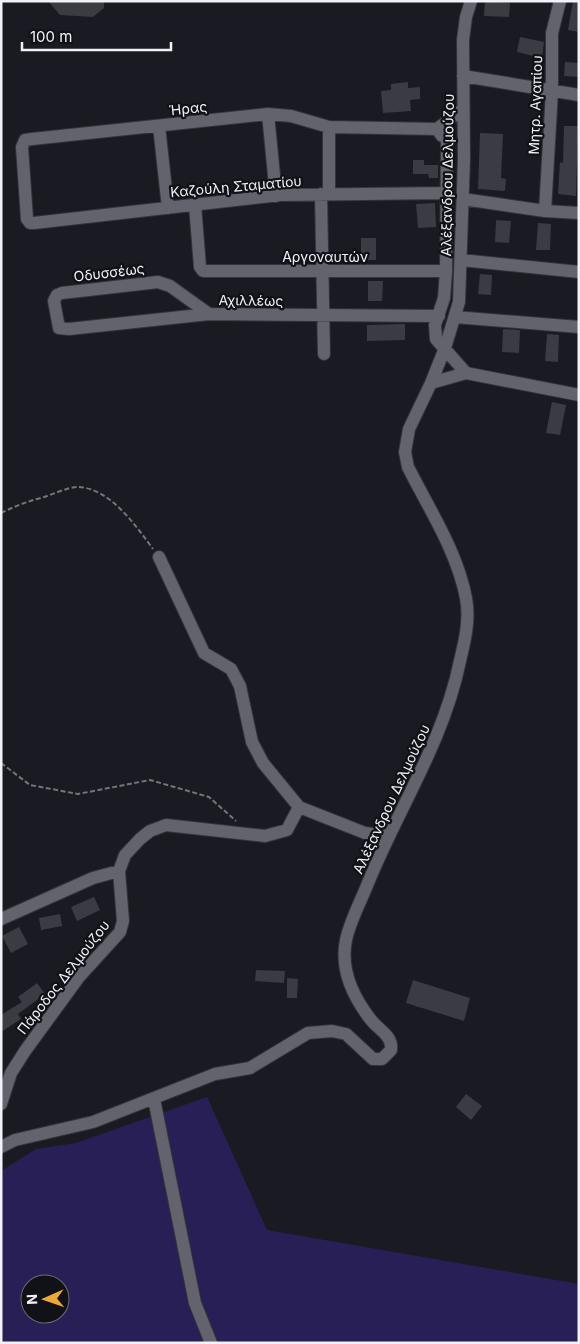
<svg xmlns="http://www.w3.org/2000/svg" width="580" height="1344" viewBox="0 0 580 1344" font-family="Inter,sans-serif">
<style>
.green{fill:#281f57;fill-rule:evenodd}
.building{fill:#3b3b43}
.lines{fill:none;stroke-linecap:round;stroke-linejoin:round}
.minor-casing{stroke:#34343a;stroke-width:14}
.path{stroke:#74747b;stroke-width:2;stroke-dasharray:5 2.5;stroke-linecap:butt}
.minor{stroke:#63636d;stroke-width:12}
.labels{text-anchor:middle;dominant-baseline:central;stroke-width:4.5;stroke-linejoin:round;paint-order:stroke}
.street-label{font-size:14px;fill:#f1f1f7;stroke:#111118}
</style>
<rect width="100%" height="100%" fill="#1a1a22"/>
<path class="green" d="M207 1097 267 1230 579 1284V1343H1V1171L36 1149 76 1143ZM30 1284H60V1314H30Z"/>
<path class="building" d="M48 1H104V8L93 17 60 15Z
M485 1 510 3 509 17 484 16Z
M573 1H579V32L568 30Z
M520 37 544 42 542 58 517 52Z
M565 62 579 63V77L564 76Z
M408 82V88L420 87V99L410 100 411 111 383 113 381 91 391 90V84Z
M564 126H578L576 196 558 194 560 162 563 163Z
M480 133 503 134 501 178 506 179 505 191 478 189Z
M413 160H424V165H438V178H429L428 174H413Z
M435 203 436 227 418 228 416 204Z
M496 220 511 221 509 243 495 242Z
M538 223 551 224 550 250H536Z
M361 238H376V260H361Z
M480 274 492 275 491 295 478 294Z
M368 281H383L382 301H368Z
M405 324V340L367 341V325Z
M503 329 520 330 519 353 502 352Z
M547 334 559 335 558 362 545 361Z
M552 402 566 405 560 435 546 433Z
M94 897 100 910 77 921 71 907Z
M60 914 62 926 41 930 39 918Z
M19 927 28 944 11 953 2 936Z
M256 970 285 971 284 983 255 981Z
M287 978 298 979 297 998H287Z
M413 980 470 998 464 1021 406 1003Z
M37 983 45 994 18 1014 21 1019 1 1032V1015L22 1002 18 997Z
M466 1094 482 1106 471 1120 456 1107Z"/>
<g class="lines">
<defs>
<path id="minor" d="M463 76 579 95
M268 114 276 196
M159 126 168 208
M329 127V194
M437 129 329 127 291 116 268 114 32 139 25 140 22 147 27 219 30 223H34L280 195 445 193
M442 136 437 129 463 109
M321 194 324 354
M463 199 545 211 579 213
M195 205 200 267 203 271H446
M545 211 552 91V33L560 1
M461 260 579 272
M209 314 170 286 158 282 62 293 57 295 54 301 59 328 69 329 209 314 439 316
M455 317 579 327
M466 373 579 395
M431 383 466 373 436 339 435 325 444 298 446 271 447 141
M159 557 204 653 231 669 240 686 252 742 263 763 299 807 365 833 387 836
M1 919 93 878 119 871
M154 1099 195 1303 211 1343
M1 1104 11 1073 25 1051 79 977 120 932 123 921 119 871 125 855 140 839 150 831 166 825 265 836 287 830 299 807
M1 1147 15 1140 93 1122 215 1074 250 1068 308 1033 332 1031 346 1034 373 1059H382L391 1050C393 1036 379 1030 371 1020 353 997 340 969 346 940 350 921 361 901 368 883 399 807 443 743 460 661 465 640 470 620 466 598 457 551 429 509 408 467L405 452 409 429 431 383 445 348 459 302 464 159 463 40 466 17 471 1"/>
</defs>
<use href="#minor" class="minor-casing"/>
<path class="path" d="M1 513C15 506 29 501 44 497 54 494 68 487 78 487 110 488 136 526 153 549
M1 763 30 785 78 794 150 780 209 797 236 821"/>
<use href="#minor" class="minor"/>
</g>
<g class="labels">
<g class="street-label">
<text transform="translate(535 105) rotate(-88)">Μητρ. Αγαπίου</text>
<text transform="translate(188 108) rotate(-6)">Ήρας</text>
<text transform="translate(447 175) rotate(-89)">Αλέξανδρου Δελμούζου</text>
<text transform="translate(236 186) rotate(-5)">Καζούλη Σταματίου</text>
<text x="325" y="256">Αργοναυτών</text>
<text transform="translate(109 272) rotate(-7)">Οδυσσέως</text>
<text transform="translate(251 300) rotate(1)">Αχιλλέως</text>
<text transform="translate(391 799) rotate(-65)">Αλέξανδρου Δελμούζου</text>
<text transform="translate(63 977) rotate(-52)">Πάροδος Δελμούζου</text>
</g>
</g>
<rect width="580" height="1344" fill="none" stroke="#f1f1f7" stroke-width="5"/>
<g transform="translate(45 1299) rotate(268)"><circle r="24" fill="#111118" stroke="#6b6b71"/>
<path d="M0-4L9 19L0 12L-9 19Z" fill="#eba93a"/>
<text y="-8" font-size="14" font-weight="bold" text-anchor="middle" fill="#f1f1f7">N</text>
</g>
<path d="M22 42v8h149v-8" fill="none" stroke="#f1f1f7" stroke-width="2.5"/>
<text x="30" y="42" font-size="15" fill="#f1f1f7" stroke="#111118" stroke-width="4" paint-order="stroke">100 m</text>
</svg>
